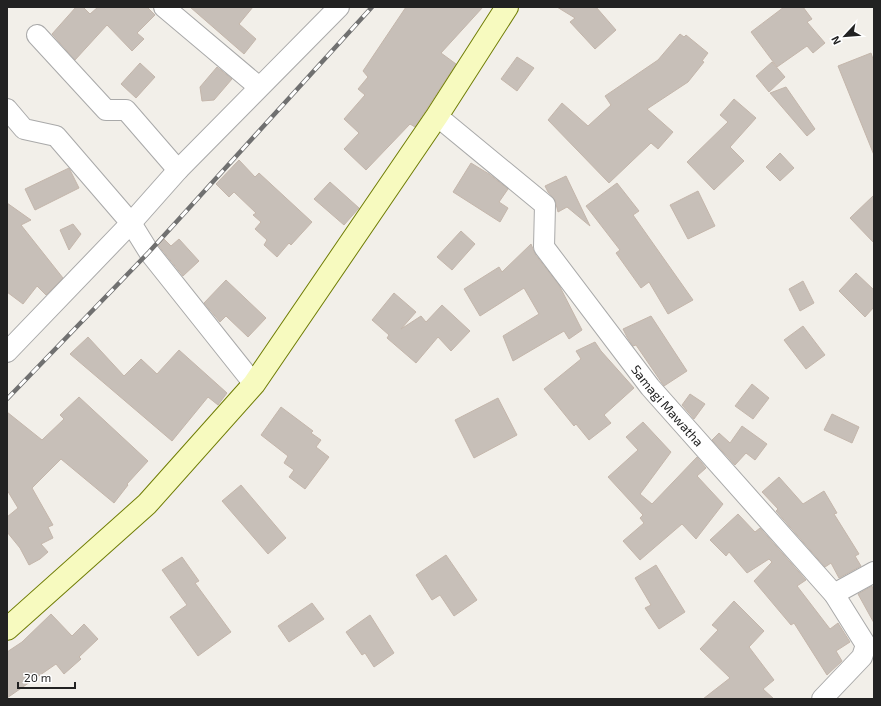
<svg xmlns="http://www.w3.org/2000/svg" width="881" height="706" viewBox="0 0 881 706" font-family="'Exo 2',sans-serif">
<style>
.building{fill:#c7bfb8;stroke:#c4b6ab}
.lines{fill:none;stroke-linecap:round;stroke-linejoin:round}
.street-casing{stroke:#a9a9a9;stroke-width:22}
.secondary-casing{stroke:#707d05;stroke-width:24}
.street{stroke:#fff;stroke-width:20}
.secondary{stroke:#f7fabf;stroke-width:22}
.rail-casing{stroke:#707070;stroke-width:4.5}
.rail{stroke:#fff;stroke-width:3;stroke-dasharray:9;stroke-linecap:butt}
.labels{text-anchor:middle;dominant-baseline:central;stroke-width:3;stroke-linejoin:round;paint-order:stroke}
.street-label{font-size:13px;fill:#222;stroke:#fff}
</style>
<rect width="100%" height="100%" fill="#f2efe9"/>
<path class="building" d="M76 7H83L90 14 98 7H147L155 15 137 33 144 39 132 51 107 25 75 60 52 34Z
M190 7H253L239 24 256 39 244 54Z
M406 7H483L441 53 456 64 415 127 410 124 366 170 344 149 359 133 344 119 365 95 358 89 368 77 363 71Z
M557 7H596L616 30 595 49 570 22 575 18Z
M784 7H803L812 19 807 22 825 43 813 53 807 46 777 67 751 32Z
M680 34 684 37 686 35 708 53 702 61 704 62 688 82 647 109 673 132 658 149 651 143 609 183 548 120 562 103 588 126 611 105 605 96 658 60Z
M871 53 874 62V155L838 66Z
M517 57 534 68 517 91 501 79Z
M772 62 785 77 769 92 756 76Z
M140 63 155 77 136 98 121 84Z
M217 67 232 79 214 100 202 101 200 87Z
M786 87 815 129 807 136 770 93Z
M734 99 756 118 730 147 744 161 714 190 687 162 728 122 720 115Z
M780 153 794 168 780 181 766 167Z
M239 160 255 177 259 173 312 222 291 245 289 243 277 257 264 245 267 240 255 229 261 222 253 215 256 213 234 192 229 197 216 184Z
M471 163 489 174 508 189 499 202 508 208 500 222 453 192Z
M69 168 79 188 35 210 25 189Z
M566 176 590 226 567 207 558 212 555 200 548 192 545 186Z
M330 182 359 208 344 225 314 199Z
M617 183 639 211 633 215 693 300 668 314 649 282 641 288 616 253 620 250 586 206Z
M698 191 715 226 688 239 670 205Z
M874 195V243L850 218Z
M7 203 31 220 21 225 63 278 46 295 37 286 23 304 7 292Z
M73 224 81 234 69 250 60 230Z
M461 231 475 244 452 270 437 257Z
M164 239 171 246 179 239 199 261 183 276 158 245Z
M531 244 535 254 559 285 582 330 569 339 564 331 513 361 503 336 539 314 524 288 480 316 464 289 499 267 502 272Z
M856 273 874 290V307L865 317 839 291Z
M226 280 266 318 248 337 226 316 220 322 204 303Z
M803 281 814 303 800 311 789 289Z
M394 293 416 312 401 329 421 316 426 322 442 305 470 331 451 351 438 337 416 363 387 338 389 335 372 320Z
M651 316 687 371 664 386 636 345 633 346 627 337 623 329Z
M803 326 825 355 806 369 784 340Z
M88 337 124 376 141 359 157 374 179 350 227 393 218 405 208 397 172 441 70 354Z
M595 342 601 351 634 388 604 415 611 423 589 440 576 424 574 426 544 389 581 359 576 351Z
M752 384 769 398 753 419 735 406Z
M690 394 705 404 694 419 682 405Z
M79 397 148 461 127 484 128 485 114 503 61 459 32 488 53 525 48 527 53 538 41 544 48 552 40 559 29 565 20 548 7 532V517L18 508 7 490V412L42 440 64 419 60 415Z
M498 398 517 435 474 458 455 420Z
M281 407 313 431 311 433 321 440 316 447 329 457 305 489 289 477 294 470 284 463 288 456 261 435Z
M832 414 859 427 852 443 824 430Z
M643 422 671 452 640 494 652 504 697 457 706 468 697 476 723 504 696 539 682 524 640 560 623 541 644 523 640 518 643 515 608 477 638 450 626 437Z
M742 426 767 444 755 460 746 453 735 465 712 440 719 433 730 443Z
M779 477 803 504 824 491 837 513 834 514 859 554 855 556 861 566 839 578 831 563 825 567 776 511 778 509 762 492Z
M241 485 286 538 268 554 222 501Z
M738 514 755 532 760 528 806 580 797 586 830 629 838 623 850 642 836 651 842 661 827 675 794 623 791 625 754 581 772 562 769 559 747 573 729 552 726 556 710 540Z
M446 555 477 600 454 616 440 595 432 600 416 575Z
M182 557 199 581 195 583 231 632 198 656 170 617 187 605 162 570Z
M656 565 685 612 659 629 645 608 651 605 635 578Z
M872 586 874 591V623L858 594Z
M734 601 764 631 749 647 774 680 763 689 774 699H703L730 678 700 649 718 630 712 625Z
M312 603 324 619 289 642 278 626Z
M51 614 72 636 84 624 98 639 79 657 81 659 64 674 56 664 7 698V652L22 642Z
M370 615 394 653 374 667 365 653 362 655 346 632Z"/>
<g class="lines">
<defs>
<g id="street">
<path d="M164 7 259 87"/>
<path d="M37 35 106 110H126L178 170"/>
<path d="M7 109 24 129 56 136 131 223 149 252 254 384"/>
<path id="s1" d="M437 116 545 205 544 247 650 387 834 594 866 645 862 657 822 699"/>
<path d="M7 352 131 223 178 170 339 7"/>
<path d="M834 594 874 572"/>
</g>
<path id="secondary" d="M7 629 147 504 254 384 437 116 507 7"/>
</defs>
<use href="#street" class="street-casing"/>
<use href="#secondary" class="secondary-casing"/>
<use href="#street" class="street"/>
<use href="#secondary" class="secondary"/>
<defs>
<path id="rail" d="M7 399 149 252 372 7"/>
</defs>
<use href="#rail" class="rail-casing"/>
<use href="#rail" class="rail"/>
</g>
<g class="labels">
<g class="street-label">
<text stroke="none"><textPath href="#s1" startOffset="383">Samagi Mawatha</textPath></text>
</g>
</g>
<rect width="881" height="706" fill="none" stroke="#222222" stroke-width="16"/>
<g transform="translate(845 36) rotate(244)" stroke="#ffffff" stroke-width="3" paint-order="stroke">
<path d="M0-3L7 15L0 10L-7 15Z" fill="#222222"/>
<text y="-6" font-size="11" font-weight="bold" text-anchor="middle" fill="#222222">N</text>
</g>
<path d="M18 682v6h57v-6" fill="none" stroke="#222222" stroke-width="2"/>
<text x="24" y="682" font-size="12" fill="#222222" stroke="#ffffff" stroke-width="3" paint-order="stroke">20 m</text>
</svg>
